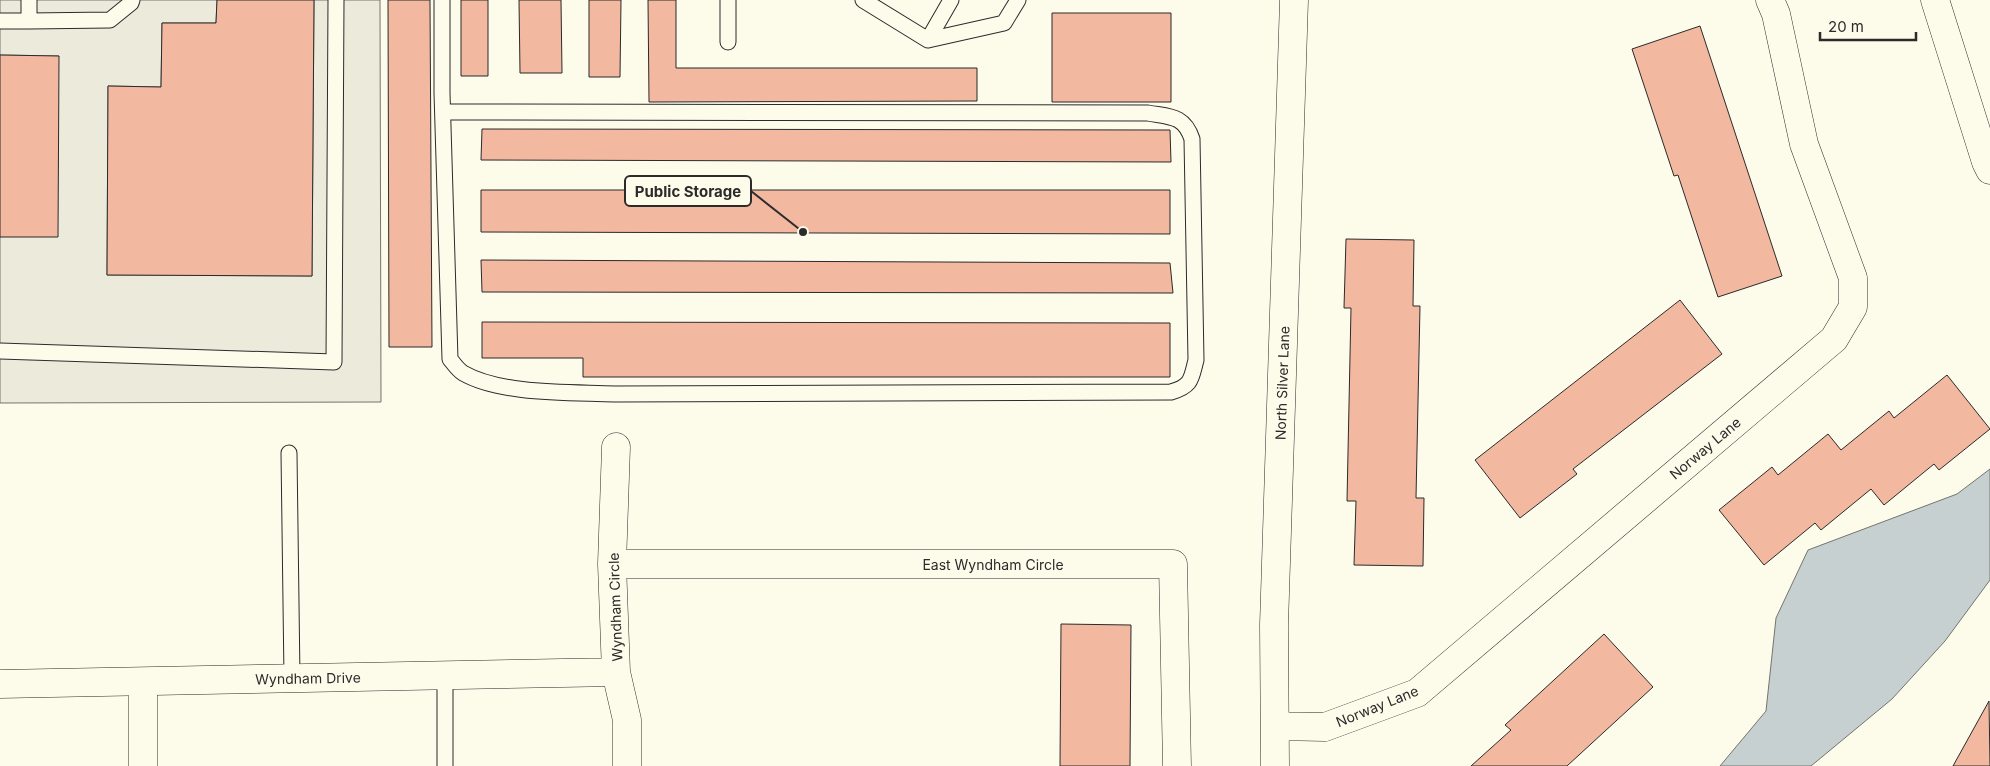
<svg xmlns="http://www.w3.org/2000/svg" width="1990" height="766" viewBox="0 0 1990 766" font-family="Inter,sans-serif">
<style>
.parking{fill:#eceadb;stroke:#74746e}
.water{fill:#c7d0d0;stroke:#74746e}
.building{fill:#f2b8a0;stroke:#2b2b2b}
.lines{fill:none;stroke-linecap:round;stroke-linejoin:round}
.service-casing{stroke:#2b2b2b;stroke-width:17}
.minor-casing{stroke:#2b2b2b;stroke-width:29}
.tertiary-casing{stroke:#2b2b2b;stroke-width:29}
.service{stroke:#fdfbea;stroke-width:15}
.minor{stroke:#fdfbea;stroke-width:28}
.tertiary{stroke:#fdfbea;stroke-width:28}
.labels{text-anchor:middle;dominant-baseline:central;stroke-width:4;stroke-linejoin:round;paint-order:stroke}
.street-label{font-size:14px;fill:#2b2b2b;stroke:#fdfbea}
.leader{fill:none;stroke:#2b2b2b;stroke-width:2}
.callout-dot{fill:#2b2b2b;stroke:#fdfbea;stroke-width:2}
.callout{fill:#fdfbea;stroke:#2b2b2b;stroke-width:2}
.callout-label{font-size:15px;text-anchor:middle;font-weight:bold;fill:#2b2b2b}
</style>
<rect width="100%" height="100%" fill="#fdfbea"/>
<path class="parking" d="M0 0H217L216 23H162L161 87 108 86 107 275 312 276 314 0H380L381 402 0 403V237L59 56 0 55Z"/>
<path class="water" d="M1990 469V580L1945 641 1892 699 1811 766H1720L1766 711 1776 618 1808 550 1957 494Z"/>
<path class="building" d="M217 0H314L312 276 107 275 108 86 161 87 162 23H216Z
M388 0H430L432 347H389Z
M461 0H488V76H461Z
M519 0H561L562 73H520Z
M589 0H621L620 77H589Z
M648 0H676V68H977V101L649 102Z
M1052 13H1171V102H1052Z
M1700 26 1782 276 1718 297 1678 175 1674 176 1632 49Z
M0 55 59 56 58 237H0Z
M482 129 1170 130 1171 162 481 160Z
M481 190H1170V234L481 232Z
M1346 239 1414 240 1413 306H1420L1416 498H1424L1423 566 1354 565 1356 501H1347L1351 308H1344Z
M481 260 1170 263 1173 293 482 292Z
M1680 300 1722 354 1573 469 1577 474 1520 518 1475 460Z
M482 322 1170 323V377H583V358H482Z
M1947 375 1990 429 1939 470 1934 464 1884 505 1871 489 1821 530 1815 523 1764 565 1719 510 1772 467 1778 475 1828 434 1841 450 1889 411 1894 418Z
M1061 624 1131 625 1130 766H1060Z
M1604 634 1653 687 1567 766H1471L1511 730 1505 725Z
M1989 701 1990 766H1953Z"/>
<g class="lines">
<defs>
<path id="service" d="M442 0V93L450 359C454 364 458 370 463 373 501 395 572 392 615 394L1171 392C1192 386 1191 379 1196 360L1192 139C1184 115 1170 117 1148 113L443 112
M863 0 928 40 1004 23 1018 0
M0 21H29V0
M29 21 110 20 131 3 132 0
M928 40 951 0
M728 42V0
M0 351 334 362 336 0
M289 453 292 678
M445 766V675"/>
<path id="minor" d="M616 447 612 564 616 672 627 720V766
M612 564H1173L1177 766
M0 684 616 672
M1275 726 1325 727 1417 693 1834 339 1853 307V278L1804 144 1776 14 1770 0
M143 766V682
M1275 766 1274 625 1294 0"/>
<path id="tertiary" d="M1935 0 1986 162 1990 170"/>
</defs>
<use href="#service" class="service-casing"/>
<use href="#minor" class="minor-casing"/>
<use href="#tertiary" class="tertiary-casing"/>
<use href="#service" class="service"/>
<use href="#minor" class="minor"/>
<use href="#tertiary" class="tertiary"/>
</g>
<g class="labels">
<g class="street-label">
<text transform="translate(1282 383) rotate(-88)">North Silver Lane</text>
<text transform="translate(1705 448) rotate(-40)">Norway Lane</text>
<text x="993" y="564">East Wyndham Circle</text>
<text transform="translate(615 607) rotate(-92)">Wyndham Circle</text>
<text transform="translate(308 678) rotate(-1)">Wyndham Drive</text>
<text transform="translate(1377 706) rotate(-22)">Norway Lane</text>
</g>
</g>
<path class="leader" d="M803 232L751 191"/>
<circle class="callout-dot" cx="803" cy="232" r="5"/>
<rect class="callout" x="625" y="176" width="126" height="30" rx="5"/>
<g class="callout-label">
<text x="688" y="197">Public Storage</text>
</g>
<path d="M1820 32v8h96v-8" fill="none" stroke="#2b2b2b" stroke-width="2.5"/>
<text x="1828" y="32" font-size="15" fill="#2b2b2b" stroke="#fdfbea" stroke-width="4" paint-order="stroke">20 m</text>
</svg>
